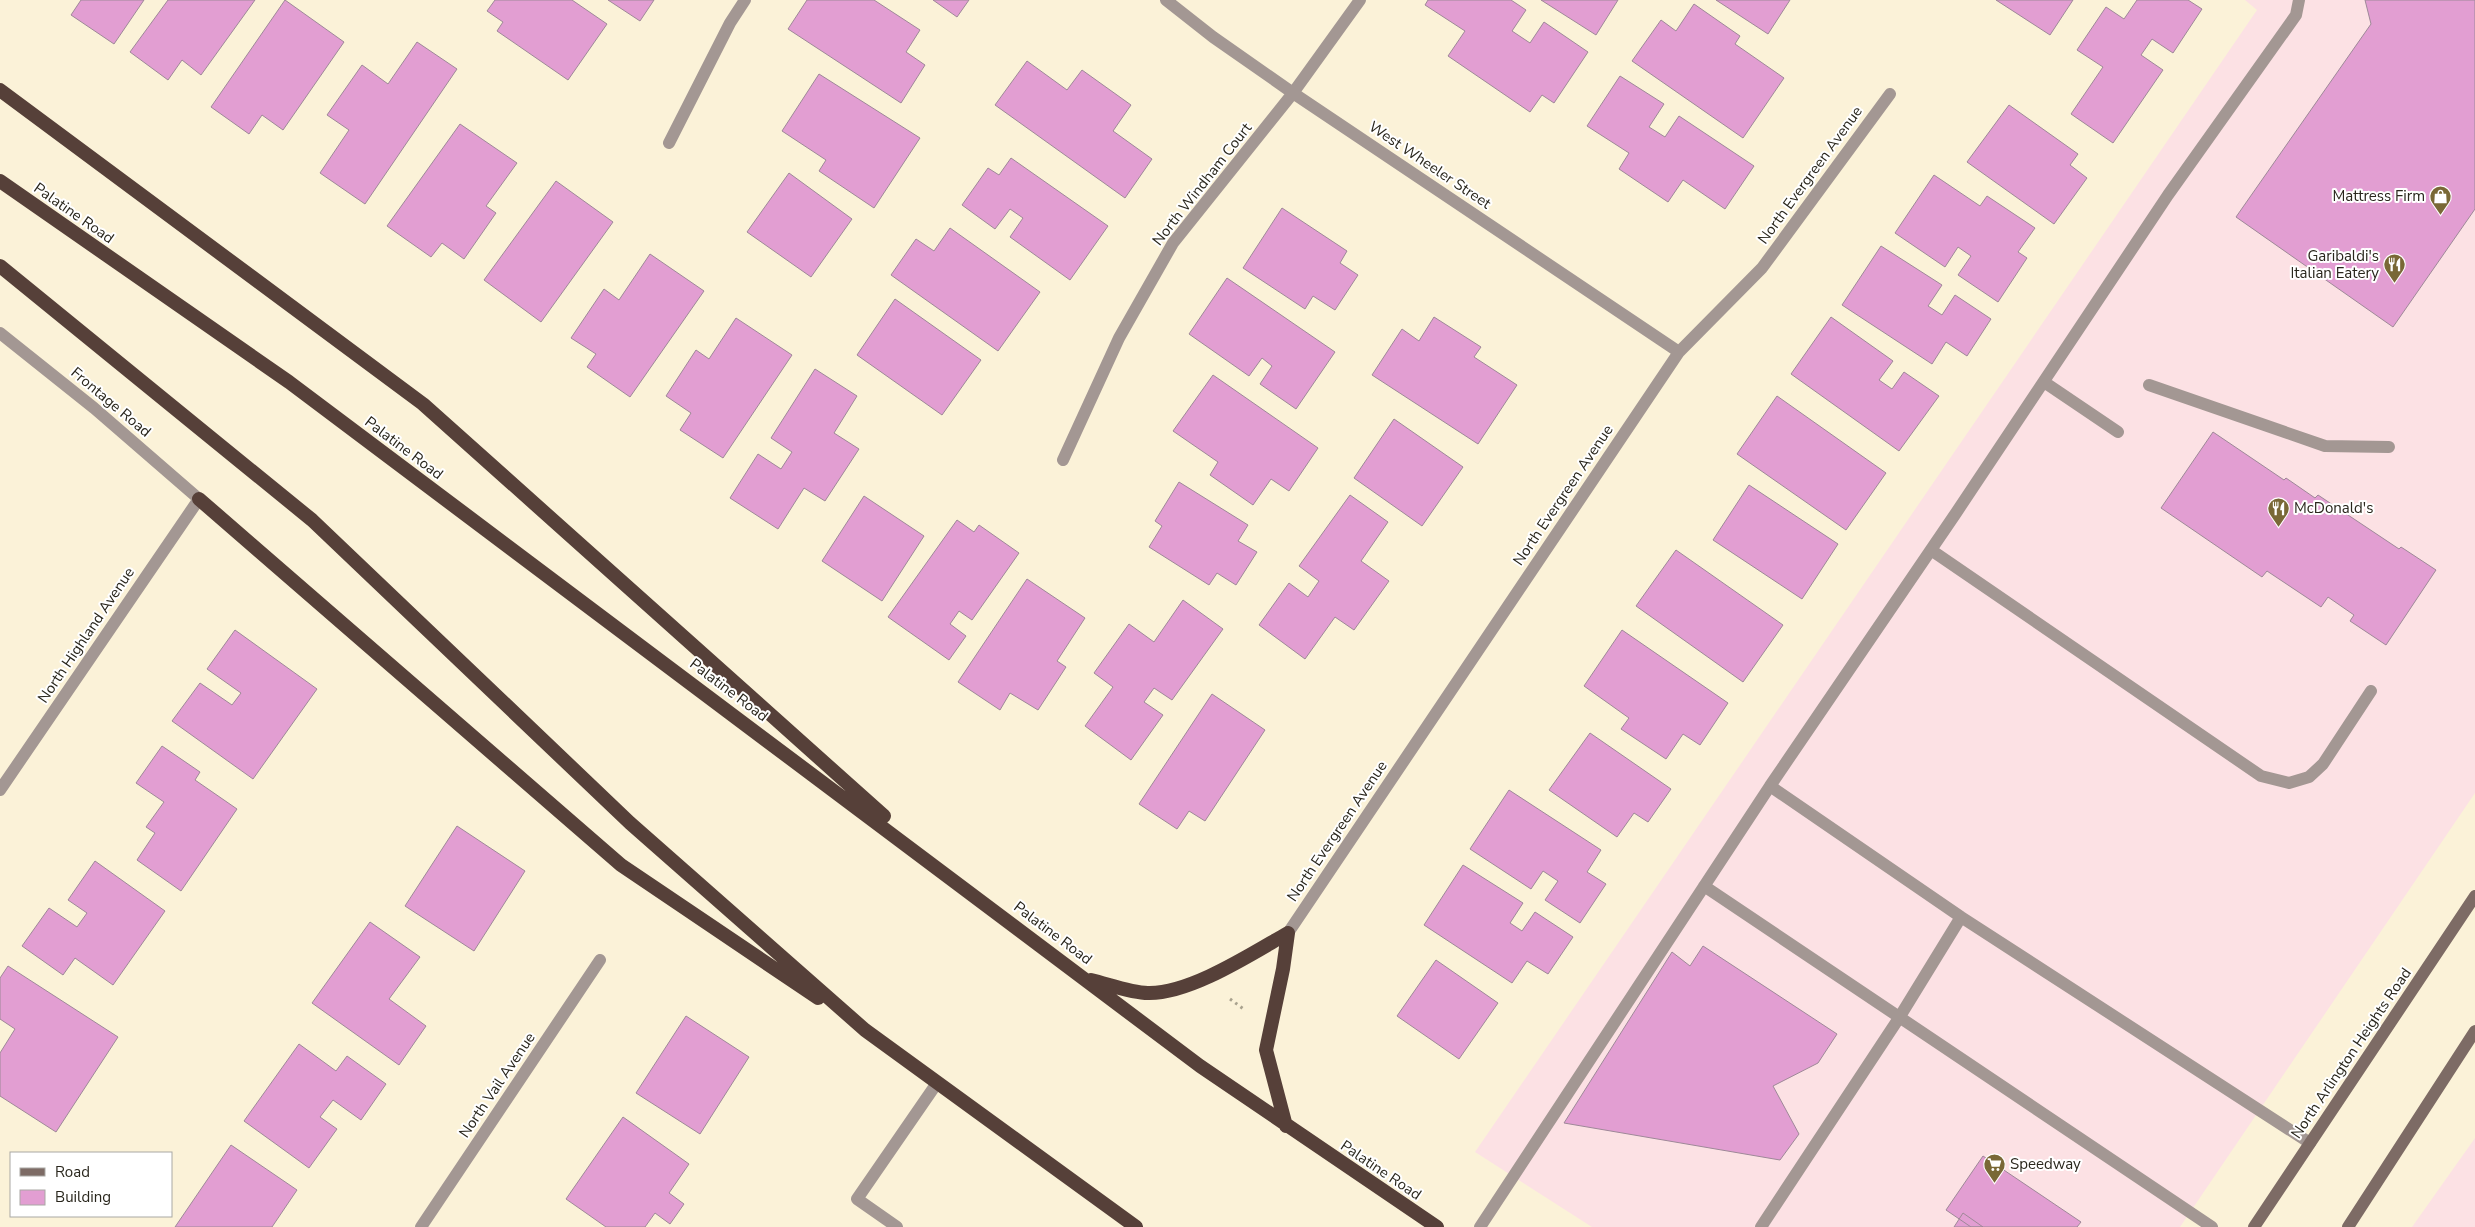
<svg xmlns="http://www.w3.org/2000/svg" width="2475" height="1227" viewBox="0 0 2475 1227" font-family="'Nunito Sans',sans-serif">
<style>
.commercial{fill:#fce1e4}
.building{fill:#e29ed2;stroke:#9e8898}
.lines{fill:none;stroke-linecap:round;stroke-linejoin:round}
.path{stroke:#a9a28e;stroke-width:3;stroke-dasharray:2.5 4;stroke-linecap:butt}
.service{stroke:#a39793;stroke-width:12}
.minor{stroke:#a39793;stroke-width:12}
.tertiary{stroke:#a39793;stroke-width:12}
.secondary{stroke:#7d6b65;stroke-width:12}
.trunk{stroke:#564039;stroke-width:14}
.labels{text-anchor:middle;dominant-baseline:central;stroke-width:4;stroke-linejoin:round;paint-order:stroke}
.street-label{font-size:15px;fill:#29261c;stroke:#fff}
.poi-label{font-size:15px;fill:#29261c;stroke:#fff;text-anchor:end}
</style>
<rect width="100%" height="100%" fill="#fbf2d8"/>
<path class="commercial" d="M2245 0H2475V793L2180 1227H1592L1475 1152 2257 10Z
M2475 1138V1227H2412Z"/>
<path class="building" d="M81 0H144L114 44 71 15Z
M168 0H255L201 75 182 60 168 80 130 52Z
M285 0 344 42 283 130 262 115 249 134 211 107Z
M495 0H572L607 24 568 80 497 31 503 22 487 11Z
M608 0H654L640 21Z
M807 0H874L920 30 906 52 925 65 901 103 788 29Z
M933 0H969L957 17Z
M1428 0H1511L1526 10 1512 31 1530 43 1544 22 1588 52 1554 103 1542 95 1530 112 1448 56 1465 31 1425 5Z
M1541 0H1618L1596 35Z
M1716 0H1790L1768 34Z
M1996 0H2073L2050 35Z
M2137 0H2188L2202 9 2173 53 2152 39 2141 55 2163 70 2113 143 2071 114 2103 67 2077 50 2106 7 2124 19Z
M2365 0H2475V209L2393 327 2236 217 2371 24Z
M1694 4 1740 36 1735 44 1784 78 1743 138 1632 61 1661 20 1676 31Z
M417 42 457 69 365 204 320 173 349 130 327 115 362 65 388 84Z
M1027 61 1067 90 1082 70 1131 105 1113 131 1152 159 1125 198 995 105Z
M819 74 920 138 874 208 819 171 826 160 782 131Z
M1620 76 1664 104 1649 127 1665 137 1679 116 1754 166 1725 209 1683 180 1668 202 1619 169 1629 153 1587 126Z
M2009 105 2078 154 2070 165 2087 178 2054 224 1967 162Z
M460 124 517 163 486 206 496 213 464 259 442 243 431 257 387 226Z
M1011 158 1108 226 1070 280 1010 237 1023 218 1010 209 995 229 962 205 988 168 999 175Z
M789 173 852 219 811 277 747 232Z
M1934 175 1980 206 1987 196 2035 228 2018 252 2027 258 1998 302 1958 275 1971 256 1958 247 1945 267 1895 233Z
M556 181 613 222 541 322 484 280Z
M1282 208 1347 251 1340 263 1358 275 1335 310 1313 296 1305 309 1243 268Z
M950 228 1040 292 998 351 891 275 916 239 934 251Z
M1881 246 1942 285 1928 306 1942 315 1955 295 1991 319 1967 356 1946 342 1932 364 1842 305Z
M650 254 704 291 630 397 587 367 596 354 571 338 604 289 619 300Z
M1227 278 1335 352 1296 409 1260 384 1272 366 1262 358 1249 376 1189 334Z
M895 299 981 360 942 415 857 355Z
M1434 317 1481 347 1474 357 1517 385 1478 444 1372 375 1402 329 1419 341Z
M1831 317 1893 361 1879 380 1892 389 1904 372 1939 396 1899 451 1791 374Z
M736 318 792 355 723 458 680 430 691 413 666 396 696 350 709 359Z
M815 369 857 396 834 433 859 449 825 501 804 488 778 529 730 498 758 454 781 469 792 452 771 438Z
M1213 375 1318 448 1289 491 1271 479 1253 505 1210 475 1218 462 1173 431Z
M1777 396 1886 473 1846 530 1737 454Z
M1394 419 1463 467 1422 526 1354 478Z
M2213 432 2284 480 2286 478 2315 498 2318 495 2399 549 2401 547 2436 570 2386 645 2350 621 2354 615 2328 597 2321 607 2267 571 2262 577 2161 508Z
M1179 482 1248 525 1238 541 1257 552 1236 585 1217 573 1209 585 1149 547 1162 526 1155 521Z
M1749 485 1838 544 1802 599 1713 540Z
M1350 495 1388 522 1361 561 1389 581 1354 630 1335 617 1305 659 1259 625 1289 583 1308 597 1319 581 1299 566Z
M864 496 924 536 882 601 822 561Z
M957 520 974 532 979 525 1019 553 972 620 959 611 950 624 966 636 949 660 888 617Z
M1676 550 1783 625 1743 682 1636 606Z
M1027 579 1085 618 1057 661 1066 667 1038 710 1010 693 1000 710 958 682Z
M1183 600 1223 629 1172 700 1154 688 1144 702 1163 715 1131 760 1085 726 1113 687 1094 673 1129 624 1154 642Z
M235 630 317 689 253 779 172 721 200 683 232 705 241 693 207 669Z
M1622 630 1728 703 1700 745 1683 734 1666 759 1621 729 1629 718 1584 686Z
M1212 694 1265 730 1205 821 1189 811 1177 829 1139 804Z
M1590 733 1671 789 1648 822 1634 813 1617 837 1549 790Z
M162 746 200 772 195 780 237 809 181 891 137 860 155 833 146 827 164 802 136 783Z
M1509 790 1601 850 1587 872 1606 884 1580 923 1545 900 1558 881 1543 871 1531 889 1470 849Z
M457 826 525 871 474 951 405 906Z
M95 861 165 911 113 985 75 958 63 975 22 946 49 908 77 927 87 913 68 900Z
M1463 865 1523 903 1510 923 1522 931 1535 912 1573 937 1548 974 1527 961 1512 983 1424 925Z
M370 922 420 957 389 999 426 1026 399 1065 312 1003Z
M1703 946 1837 1034 1818 1063 1773 1086 1799 1134 1780 1160 1564 1123 1672 952 1690 966Z
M1436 960 1498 1003 1459 1059 1397 1016Z
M8 966 118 1037 56 1132 0 1096V1053L15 1029 0 1019V978Z
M686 1016 749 1057 700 1134 636 1093Z
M299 1044 336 1071 347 1056 386 1084 361 1120 333 1100 320 1117 337 1129 309 1168 244 1121Z
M623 1117 689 1164 669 1193 684 1204 670 1224 655 1213 645 1227H606L566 1199Z
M231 1145 297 1190 272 1227H175Z
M1983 1156 2081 1222 2077 1227H1971L1946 1210Z
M1963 1213 1983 1227H1954Z"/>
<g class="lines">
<path class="path" d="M1230 999 1245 1010"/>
<path class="service" d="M2044 382 2118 432
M2149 385 2325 446 2389 447
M1931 550 2261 776 2289 783 2309 777 2323 764 2371 691
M1770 786 1956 513 2168 195 2296 15 2299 0
M1704 886 2212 1227
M1961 917 2310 1143
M897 1227 857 1199 937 1083
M1480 1227 1770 786 1961 917 1899 1018 1761 1227"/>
<path class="minor" d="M1166 0 1213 37 1293 93 1679 352
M669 143 730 23 745 0
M1063 460 1119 338 1173 243 1293 93 1360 0
M0 790 199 499
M1288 933 1679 352 1762 268 1890 94
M421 1227 600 960"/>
<path class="tertiary" d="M0 333 94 408 199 499"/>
<path class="secondary" d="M2254 1227 2475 896
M2348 1227 2475 1031"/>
<path class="trunk" d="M0 90 423 404 884 816
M0 181 289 382 1200 1066 1437 1227
M0 266 312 520 630 823 865 1030 1136 1227
M199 499 621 865 818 998
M1091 980C1108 984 1131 993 1148 993 1190 994 1251 954 1288 933
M1286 1126 1266 1050 1283 969 1288 933"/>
</g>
<defs>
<symbol id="shop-pin" viewBox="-11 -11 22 30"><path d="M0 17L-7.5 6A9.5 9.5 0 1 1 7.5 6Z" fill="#796836" stroke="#fff"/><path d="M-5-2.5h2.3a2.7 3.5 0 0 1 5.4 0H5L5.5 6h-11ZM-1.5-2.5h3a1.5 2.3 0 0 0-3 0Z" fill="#fff"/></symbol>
<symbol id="restaurant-pin" viewBox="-11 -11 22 30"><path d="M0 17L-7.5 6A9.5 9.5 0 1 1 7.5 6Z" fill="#796836" stroke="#fff"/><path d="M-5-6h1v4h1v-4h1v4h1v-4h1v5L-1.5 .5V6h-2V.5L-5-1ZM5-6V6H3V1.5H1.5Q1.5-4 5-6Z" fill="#fff"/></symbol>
<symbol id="supermarket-pin" viewBox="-11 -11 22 30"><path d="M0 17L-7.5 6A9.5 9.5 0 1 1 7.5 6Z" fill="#796836" stroke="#fff"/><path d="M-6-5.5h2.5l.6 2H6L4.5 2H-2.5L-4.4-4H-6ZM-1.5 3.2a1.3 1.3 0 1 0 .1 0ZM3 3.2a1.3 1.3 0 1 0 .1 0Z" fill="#fff"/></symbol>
</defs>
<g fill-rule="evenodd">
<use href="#shop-pin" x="2428" y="184" width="25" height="34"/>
<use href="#restaurant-pin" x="2382" y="252" width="25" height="34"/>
<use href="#restaurant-pin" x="2266" y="496" width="25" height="34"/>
<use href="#supermarket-pin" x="1982" y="1152" width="25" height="34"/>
</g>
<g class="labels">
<g class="street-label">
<text transform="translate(1430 165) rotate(34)">West Wheeler Street</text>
<text transform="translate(1810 175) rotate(-54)">North Evergreen Avenue</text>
<text transform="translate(1202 184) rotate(-52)">North Windham Court</text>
<text transform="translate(74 213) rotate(35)">Palatine Road</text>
<text transform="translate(111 402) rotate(40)">Frontage Road</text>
<text transform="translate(404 448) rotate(37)">Palatine Road</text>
<text transform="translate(1563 495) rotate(-56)">North Evergreen Avenue</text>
<text transform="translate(86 635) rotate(-56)">North Highland Avenue</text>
<text transform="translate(729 690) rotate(37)">Palatine Road</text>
<text transform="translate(1337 831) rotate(-56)">North Evergreen Avenue</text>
<text transform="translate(1053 933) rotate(37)">Palatine Road</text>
<text transform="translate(2351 1053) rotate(-56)">North Arlington Heights Road</text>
<text transform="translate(497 1085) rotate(-56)">North Vail Avenue</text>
<text transform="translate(1381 1170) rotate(34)">Palatine Road</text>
</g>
<g class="poi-label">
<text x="2425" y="196">Mattress Firm</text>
<text x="2379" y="256">Garibaldi's<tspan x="2379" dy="17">Italian Eatery</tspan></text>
<text x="2294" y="508" text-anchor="start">McDonald's</text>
<text x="2010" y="1164" text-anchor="start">Speedway</text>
</g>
</g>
<rect x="10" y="1152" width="162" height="65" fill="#ffffff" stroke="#a9a8a4"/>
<rect x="20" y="1168" width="25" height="8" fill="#7d6b65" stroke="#a9a8a4"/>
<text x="55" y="1177" font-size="15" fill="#29261c">Road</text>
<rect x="20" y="1190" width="25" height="15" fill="#e29ed2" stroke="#a9a8a4"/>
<text x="55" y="1202" font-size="15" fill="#29261c">Building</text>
</svg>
